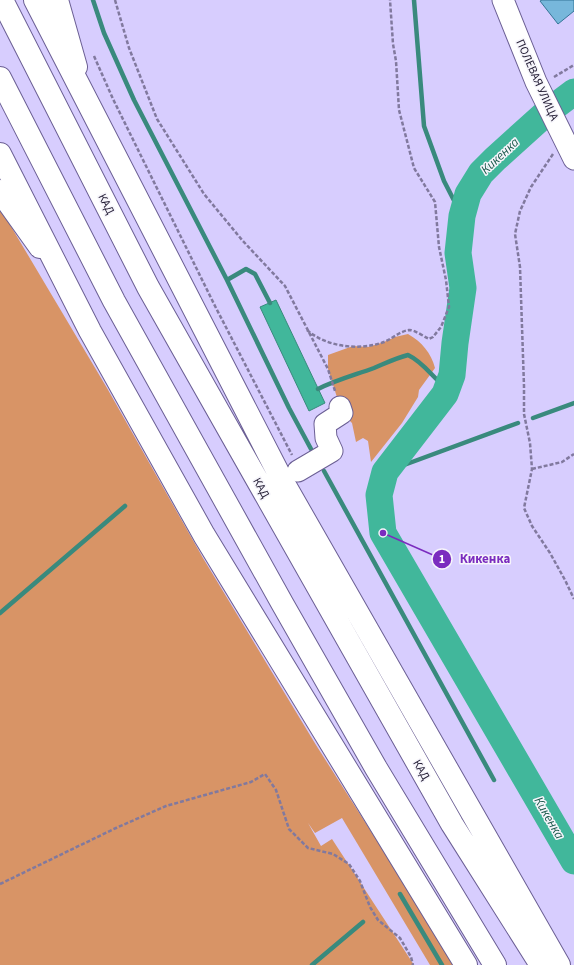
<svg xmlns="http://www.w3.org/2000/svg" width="574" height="965" viewBox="0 0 574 965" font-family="'Source Sans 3',sans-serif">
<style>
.green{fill:#d89466}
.water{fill:#41b79b;stroke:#398a7d}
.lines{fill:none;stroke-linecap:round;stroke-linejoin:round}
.stream{stroke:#398a7d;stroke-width:4.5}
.river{stroke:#41b79b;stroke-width:27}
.building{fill:#77b7db;stroke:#357597}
.minor-casing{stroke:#6b5f94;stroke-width:23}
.major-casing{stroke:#6b5f94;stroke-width:24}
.highway-casing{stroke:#6b5f94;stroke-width:24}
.path{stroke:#81799e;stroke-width:2.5;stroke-dasharray:4 2;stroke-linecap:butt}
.minor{stroke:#fff;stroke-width:21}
.major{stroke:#fff;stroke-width:22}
.highway{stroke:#fff;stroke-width:22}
.labels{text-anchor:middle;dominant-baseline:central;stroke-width:3;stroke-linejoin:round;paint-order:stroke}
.street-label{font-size:12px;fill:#262037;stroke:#f6f5fb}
.water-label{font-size:13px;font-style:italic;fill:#1e5c4e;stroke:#f6f5fb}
.leader{fill:none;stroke:#7b2cbf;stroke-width:1.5}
.callout-dot{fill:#7b2cbf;stroke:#f6f5fb;stroke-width:1.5}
.mark-label{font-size:12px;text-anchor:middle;font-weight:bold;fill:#fff}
.callout-label{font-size:13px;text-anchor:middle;font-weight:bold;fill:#7b2cbf;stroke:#f6f5fb;stroke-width:3;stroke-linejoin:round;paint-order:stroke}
</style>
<rect width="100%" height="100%" fill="#d7cdfe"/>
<path class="green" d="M574 85V101L568 106 564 105 560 98Z
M0 208 107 388 203 558 316 745 456 965H430L342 818 315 833 308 823 321 846 332 839 414 965H0Z
M408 334C422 342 431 353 435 368L419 390 418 397 402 423 371 462 368 441 363 438 356 442 352 423 342 413 328 369V355L353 346 368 347 384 342 395 337Z"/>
<path class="water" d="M276 300 325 403 309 411 260 307Z"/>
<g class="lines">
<path class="stream" d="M93 0 104 33 134 100 227 280
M414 0 424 126 444 181 462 216
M270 303 255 274 246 269 227 280 289 408 311 449
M318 389C336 380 355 375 374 368 386 363 396 358 408 355 425 363 433 379 448 389
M533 418 574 403
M324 471 494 780
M385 472 518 423
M0 613 125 506
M400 894 442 965
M312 965 363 922"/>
<path class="river" d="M574 92 546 113 495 159 481 173 468 194 462 216 458 253 463 288 455 343 452 375 445 394 385 472 379 495 383 533 574 861"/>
</g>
<path class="building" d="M542 0H574V11L558 24 540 1Z"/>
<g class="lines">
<defs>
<path id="minor" d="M503 0 536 82 574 159
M298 471 332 451 326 438 325 424 342 413 340 407"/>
<path id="major" d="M57 0 76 67
M0 191 40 247"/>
<path id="highway" d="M2 0 148 287 452 824 541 965
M35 0 283 482 559 965
M0 78 114 301 282 603 376 768 495 965
M0 154 90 331 204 535 466 965"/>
</defs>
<use href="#minor" class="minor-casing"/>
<use href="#major" class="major-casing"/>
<use href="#highway" class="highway-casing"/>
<path class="path" d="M115 0 129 48 157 119 204 194 242 240 285 286 328 369 335 391
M94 56 113 99 215 306 292 455
M554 77 574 65
M553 154 531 187 520 211 515 234 520 267 524 386V414L530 443 532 469 524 508 532 526 550 553 565 580 574 599
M307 330C326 347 360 351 384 342 392 339 400 331 409 330 415 330 423 336 429 339L433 337 441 327 449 307 446 280 439 247 435 202 414 168 399 110 396 61 393 44 390 0
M532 469 562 462 574 454
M0 884 116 828 166 806 251 782 265 774 276 790 289 829 308 848 333 854 349 864 360 881 370 907 378 920 400 938 411 957 413 965"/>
<use href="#minor" class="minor"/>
<use href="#major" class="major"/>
<use href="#highway" class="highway"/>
</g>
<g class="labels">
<g class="street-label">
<text transform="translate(537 80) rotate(66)">ПОЛЕВАЯ УЛИЦА</text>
<text transform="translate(106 204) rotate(63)">КАД</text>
<text transform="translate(261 488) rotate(61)">КАД</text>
<text transform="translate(421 770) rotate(60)">КАД</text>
</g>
<g class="water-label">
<text transform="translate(500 156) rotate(-43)">Кикенка</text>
<text transform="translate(549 818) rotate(60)">Кикенка</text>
</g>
</g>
<path class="leader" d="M383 533L442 559"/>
<g class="callout-dot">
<circle cx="383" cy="533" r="4"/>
<circle cx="442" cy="559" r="10"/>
</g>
<g class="mark-label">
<text x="442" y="563">1</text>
</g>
<g class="callout-label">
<text x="485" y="563">Кикенка</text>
</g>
</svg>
